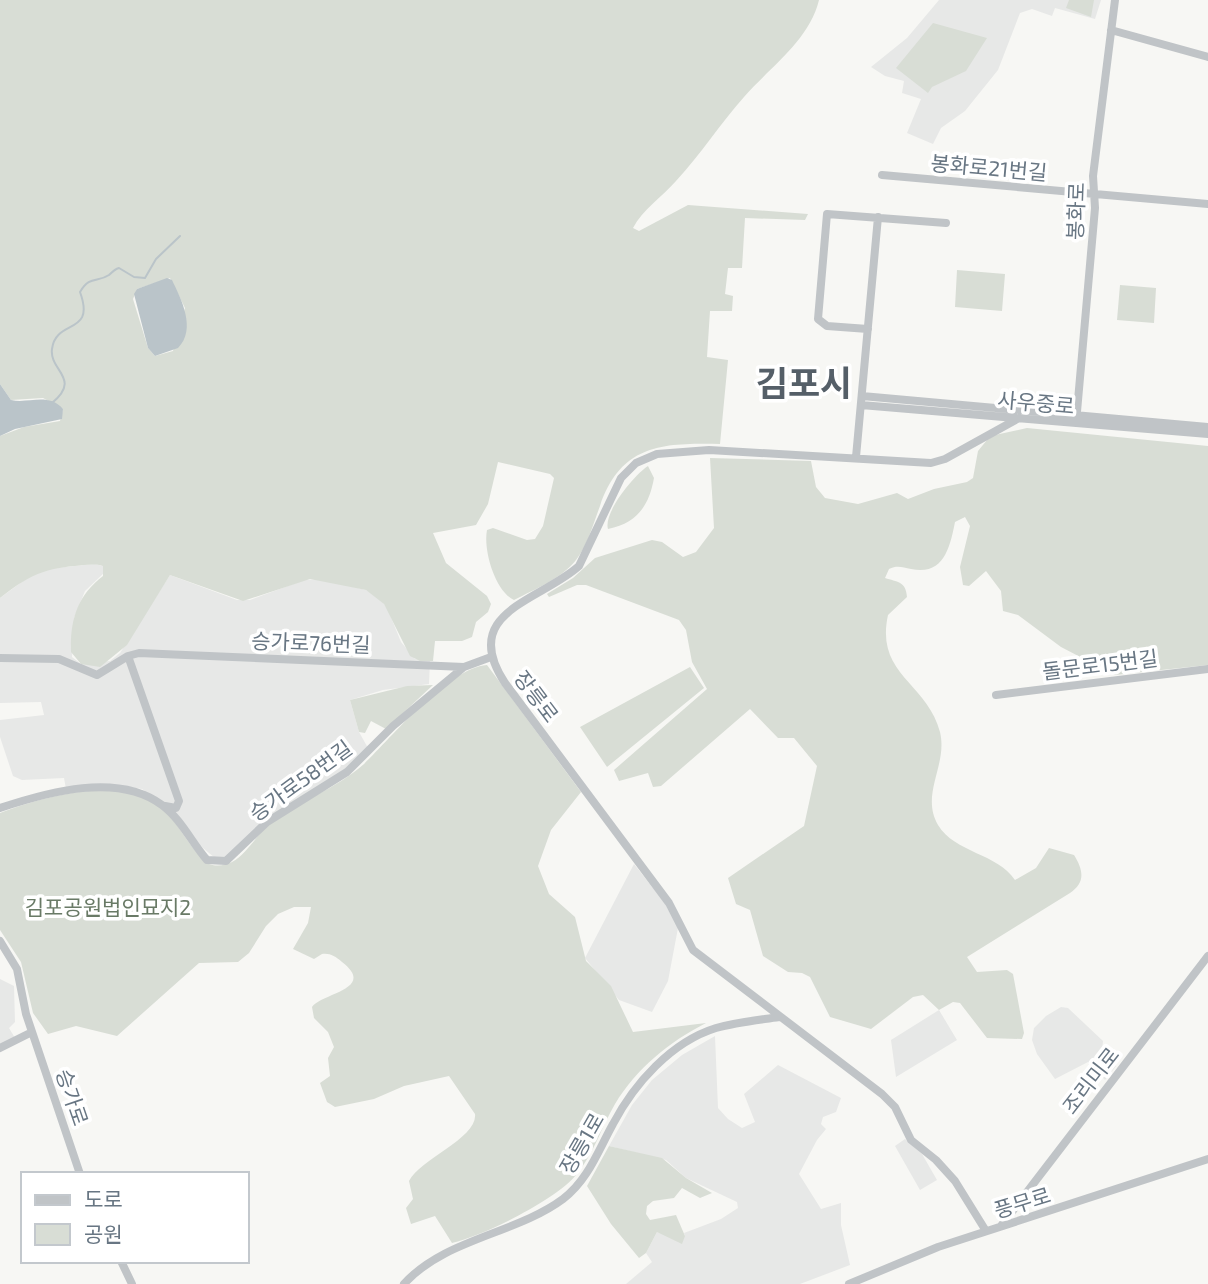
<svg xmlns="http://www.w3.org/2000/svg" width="1208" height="1284" viewBox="0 0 1208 1284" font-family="'Exo 2','Noto Sans KR',sans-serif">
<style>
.built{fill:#e7e8e7}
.green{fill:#d8ddd5;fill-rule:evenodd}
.water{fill:#bac4c9}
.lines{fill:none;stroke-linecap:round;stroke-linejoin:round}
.stream{stroke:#bac4c9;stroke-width:2}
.minor{stroke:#c0c4c7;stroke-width:8}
.labels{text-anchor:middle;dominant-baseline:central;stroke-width:7;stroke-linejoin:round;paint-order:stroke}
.street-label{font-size:21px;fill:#687683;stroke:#fff}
.park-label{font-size:21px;fill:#697a66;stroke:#fff}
.town-label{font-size:35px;font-weight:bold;fill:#555f68;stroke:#fff}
</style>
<rect width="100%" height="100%" fill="#f7f7f4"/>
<path class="built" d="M939 0H1101L1095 19 1055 8 1052 16 1032 9 1020 13 998 70 965 111 941 128 933 144 907 133 921 99 902 93 904 81 885 76 871 67 907 38Z
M94 564 103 566 105 572 85 591 74 618 72 657 81 664 110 661 120 653 170 575 237 600H250L304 580 321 579 366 590 380 598 388 610 401 642 415 659 430 661 429 684 383 690 350 700 359 732 368 748 348 767 225 857 215 858 203 848 165 803 142 789 109 784 66 789 64 778 22 780 13 776 0 737V720L44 715 41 702 0 703V598L34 573 47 569Z
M634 864 664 902 678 928 668 981 652 1012 619 1000 585 958Z
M0 979 14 986 15 1022 9 1028 15 1038 0 1046Z
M1061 1007 1068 1008 1103 1041 1102 1050 1116 1066 1105 1080 1088 1062 1055 1079 1037 1054 1032 1040 1034 1028 1046 1016Z
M939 1010 957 1040 896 1077 891 1040Z
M715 1036 718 1108 728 1119 742 1128 755 1122 744 1094 778 1065 841 1098 836 1112 823 1117 821 1124 826 1129 817 1140 799 1174 821 1209 841 1203V1225L850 1265 800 1284H626L652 1262 646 1253 657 1232 685 1236 684 1233 721 1219 738 1208 737 1202 686 1178 666 1160 609 1146 632 1105 652 1080 682 1055Z
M905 1139 922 1154 937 1180 920 1190 895 1146Z"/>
<path class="green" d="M0 0H819C809 41 770 67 744 97 720 124 701 154 676 181 663 196 642 210 633 228L639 231 688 205 808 214 805 220 745 218 742 268H728L725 294 733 296 732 311H710L707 357 728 360 720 444C663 443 621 444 600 506 593 524 588 545 576 560 561 579 535 589 514 600 495 591 483 550 487 530L493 528 527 540 535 539 543 526 554 478 550 474 498 462 488 504 476 525 433 533 446 563 487 596 491 604 488 612 476 622 472 637 462 641H435L433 661H420L410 656 384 604 366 590 310 579 243 601 170 575 127 645 100 667 81 664 71 652C70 620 77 596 103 576V566C94 563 85 565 75 566 41 569 27 577 0 598V436L24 427 60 421 63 409 43 398 11 400 0 384ZM170 278 185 308 173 351 155 356 148 348 133 299 137 289Z
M1069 0H1094L1091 17 1066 8Z
M933 23 987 38 966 71 932 87 928 93 896 68Z
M957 270 1005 274 1002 311 955 307Z
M1120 285 1156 288 1154 323 1117 320Z
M1027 428 1208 446V665L1115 675 1061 647 1018 615 1003 611 1001 591 986 571 969 586 963 585 960 567 970 526 965 517 955 522C950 547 944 576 911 569 902 567 897 565 889 569L885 578C897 582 906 581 907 597L888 615C875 675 927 682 940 732 948 765 920 794 938 825 955 853 997 853 1015 880L1036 868 1049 848 1074 855C1084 871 1085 883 1070 893L967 957 977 972 1007 970 1013 974 1024 1033 1022 1039 987 1038 960 1003 953 1002 939 1010 923 995 913 997 871 1029 830 1017 810 977 802 973 788 972 763 956 750 910 736 904 728 878 804 826 817 766 794 738H778L750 709 661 786 653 787 648 773 619 781 614 770 707 689 692 662 686 630 679 620 586 585H577L549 597 547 594 573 578 595 558 652 540 662 542 683 557 696 552 714 528 710 458 811 461 816 487 825 498 858 504 897 493 908 499 934 489 967 482 973 478 978 451 987 440 995 435Z
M648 466 654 478C649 506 637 523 608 529 603 513 634 475 648 466Z
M487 665 581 792 551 830 538 866 549 894 575 917 586 961 611 986 633 1032 706 1023C669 1042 637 1068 615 1104 602 1126 594 1153 577 1174 556 1200 485 1235 452 1243L435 1216 411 1224 406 1208 413 1199 409 1181C420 1159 478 1138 475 1114L449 1076 404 1086 374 1099 335 1107 327 1102 320 1083 330 1076 328 1058 334 1047 328 1032 314 1018 312 1007C322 993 377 989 342 962 335 956 330 953 322 954L314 959 293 949 308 923 311 907H294L278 914 266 926 249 953 238 962 199 963 117 1036 76 1026 48 1034 33 1013 21 962 0 930V813C47 796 124 773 166 812 181 828 190 848 207 863 215 867 224 866 232 862 247 854 256 835 270 824 299 801 336 789 364 764 392 737 448 668 487 665Z
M690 667 704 688 607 767 580 727Z
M433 685 386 729 371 721 365 733 359 732 350 700 407 686Z
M609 1146 662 1158 686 1178 712 1193 700 1198 682 1188 674 1198 653 1201 647 1206 646 1214 650 1220 676 1215 685 1236 682 1244 657 1232 646 1253 639 1258 611 1224 587 1186Z"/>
<path class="water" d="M167 278 172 280C181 299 197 329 178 348L155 356 148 348 134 294 137 289Z
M0 384 11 400C29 404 48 392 63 409L62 419 15 429 0 436Z"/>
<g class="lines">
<path class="stream" d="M52 403C82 378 49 371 52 349 56 318 96 336 80 292 90 275 97 283 109 275 112 272 115 269 119 268L134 277 145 278 156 259 180 236"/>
<path class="minor" d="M1111 30 1208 57
M882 175 1208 204
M868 329 827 326 818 319 827 214 946 223
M862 396 1208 427
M861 405 1208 434
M1076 423 1095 208 1093 176 1115 0
M856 457 878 217
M128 656 179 801 176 808 165 806
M0 658 59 659 97 675 128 656 139 653 464 667 491 657
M996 695 1208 669
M0 808C48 792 118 772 162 805 181 819 192 843 207 860L226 861 267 822 347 772 393 726 464 667
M0 941 17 969 26 1014 80 1174
M0 1048 32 1032
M1001 1226 1208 956
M986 1231 955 1181 936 1160 911 1140 895 1107 882 1094 693 950 669 903 505 683C458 612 540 601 579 566L621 478 636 463 657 454 709 450 931 463 945 459 1019 418
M121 1261 132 1284
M404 1284C444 1239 516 1234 563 1199 588 1180 598 1151 613 1124 634 1084 671 1042 716 1028 737 1022 759 1020 779 1017
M849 1284 938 1247 1208 1159"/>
</g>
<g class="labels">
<g class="street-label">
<text transform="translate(989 167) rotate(5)">봉화로21번길</text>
<text transform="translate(1075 211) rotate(-88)">봉화로</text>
<text transform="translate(1036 402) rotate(5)">사우중로</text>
<text transform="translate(311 642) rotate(2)">승가로76번길</text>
<text transform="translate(1100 664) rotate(-7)">돌문로15번길</text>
<text transform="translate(537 696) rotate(53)">장릉로</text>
<text transform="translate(300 780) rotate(-36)">승가로58번길</text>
<text transform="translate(1090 1080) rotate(-52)">조리미로</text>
<text transform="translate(73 1097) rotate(71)">승가로</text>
<text transform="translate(581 1143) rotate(-60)">장릉1로</text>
<text transform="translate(1022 1202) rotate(-17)">풍무로</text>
</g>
<g class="park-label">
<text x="108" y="906">김포공원법인묘지2</text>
</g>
<g class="town-label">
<text x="804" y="382">김포시</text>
</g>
</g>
<rect x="21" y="1172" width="228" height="91" fill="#ffffff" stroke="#c3c8cd" stroke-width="2"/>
<rect x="35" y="1195" width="35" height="10" fill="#c0c4c7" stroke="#c3c8cd" stroke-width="2"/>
<text x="84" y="1207" font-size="21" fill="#687683">도로</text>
<rect x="35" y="1224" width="35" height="21" fill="#d8ddd5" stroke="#c3c8cd" stroke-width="2"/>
<text x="84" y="1242" font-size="21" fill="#687683">공원</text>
</svg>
